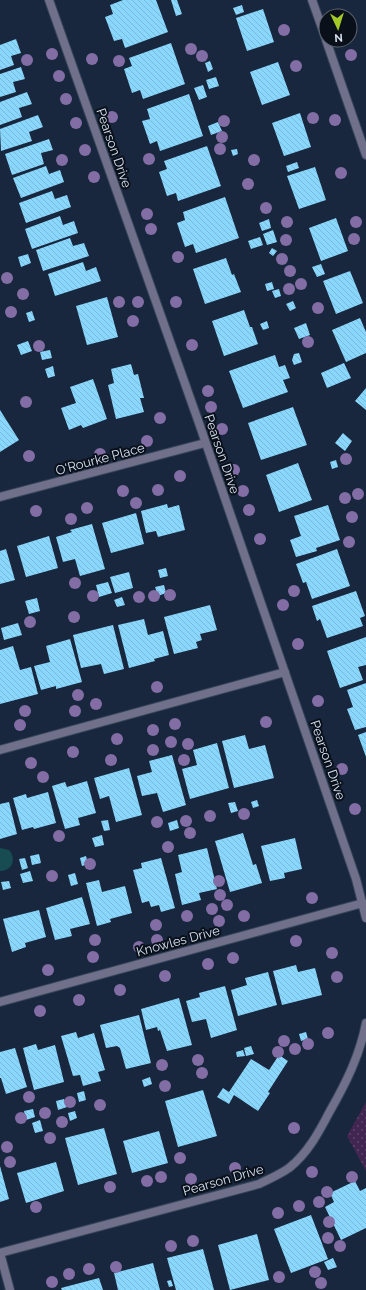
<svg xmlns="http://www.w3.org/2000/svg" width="366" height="1290" viewBox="0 0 366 1290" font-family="Raleway,sans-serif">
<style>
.park{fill:url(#park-dots)}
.water{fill:#174d52}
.building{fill:url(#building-back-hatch)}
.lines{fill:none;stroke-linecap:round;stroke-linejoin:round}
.street-casing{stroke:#364559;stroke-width:10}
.street{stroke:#70708b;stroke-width:8}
.tree{fill:#826da4}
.labels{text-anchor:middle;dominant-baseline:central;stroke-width:4;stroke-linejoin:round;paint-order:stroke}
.street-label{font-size:13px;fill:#d6e0ef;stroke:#09101a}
</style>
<defs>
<pattern id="park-dots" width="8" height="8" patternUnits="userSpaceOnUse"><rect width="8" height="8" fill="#412652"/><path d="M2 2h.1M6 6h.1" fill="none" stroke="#5c456b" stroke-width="1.8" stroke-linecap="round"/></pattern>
<pattern id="building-back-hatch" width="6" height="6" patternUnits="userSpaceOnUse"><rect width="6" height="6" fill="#8ad7fd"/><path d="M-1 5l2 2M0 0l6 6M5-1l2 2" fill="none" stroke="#7bb9d9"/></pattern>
</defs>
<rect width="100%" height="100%" fill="#18273d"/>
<path class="park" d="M366 1102V1171L347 1136Z"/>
<path class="water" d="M0 848 9 850C17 859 12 871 0 871Z"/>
<path class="building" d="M123 0H156L168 32 125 48 122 39 114 41 105 17 113 14 110 5Z
M171 0H177L182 14 176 16Z
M242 5 244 12 236 15 233 8Z
M263 9 274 42 247 51 236 18Z
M16 39 21 53 11 56 14 65 0 70V45Z
M171 43 185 84 143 99 140 90 132 93 124 69 132 66 129 58Z
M210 61 213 69 208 72 205 63Z
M278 62 290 95 262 105 250 72Z
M21 67 25 79 13 82 16 92 0 97V74Z
M216 77 219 86 209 89 206 80Z
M203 85 207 97 199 100 194 88Z
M27 92 32 104 19 108 22 117 0 125V102Z
M189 94 203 136 160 151 157 141 150 144 142 121 150 119 147 109Z
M300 113 311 147 284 156 272 123Z
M38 115 43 127 29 132 32 141 1 151 0 129Z
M218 122 222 131 211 135 208 126Z
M49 139 53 150 41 153 44 164 12 175 5 154Z
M207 146 221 186 178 201 176 193 167 196 159 172 167 169 164 161Z
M237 149 238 154 233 156 231 150Z
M297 162 299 168 288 172 286 166Z
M46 166 49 174 60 170 64 182 21 198 13 178Z
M315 167 326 200 299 209 287 176Z
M52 191 55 199 67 195 71 207 26 223 19 203Z
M225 197 239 238 196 253 193 244 185 247 177 223 185 220 183 212Z
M60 216 63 225 74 221 78 233 32 249 25 229Z
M336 218 348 251 321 261 309 228Z
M269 219 271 228 262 231 259 223Z
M273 230 277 242 267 245 263 234Z
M260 237 263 245 251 249 248 241Z
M70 238 73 246 84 243 89 256 43 271 36 250Z
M272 248 277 251 273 256 269 253Z
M28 254 31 263 21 267 18 257Z
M226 258 232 275 234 274 241 292 205 304 193 269Z
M83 262 86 271 96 267 101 281 55 296 48 274Z
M321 264 325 274 317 277 312 267Z
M350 271 363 303 336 314 323 281Z
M272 282 274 289 267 291 265 284Z
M279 289 281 296 275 298 272 291Z
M107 297 118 337 87 345 76 306Z
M293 301 296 308 290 311 286 304Z
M244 310 250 327H252L258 344 224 356 212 321Z
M32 311 35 320 29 322 26 313Z
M360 318 366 332V353L346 362 332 330Z
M267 321 269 328 263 330 260 324Z
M306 323 310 335 299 339 294 328Z
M28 341 32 351 21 355 17 345Z
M50 350 52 358 42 360 40 352Z
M299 353 302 362 294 365 292 360 294 354Z
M275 355 279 367 285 365 290 378 283 380 288 392 243 408 229 371Z
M344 363 351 378 327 388 321 373Z
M131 364 134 375 138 374 144 398H140L144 412 116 419 108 385 114 383 111 369Z
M53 366 55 376 48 378 45 369Z
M93 379 107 419 83 428 81 425 69 430 61 408 76 403 70 387Z
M366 388V410L355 401Z
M293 407 307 445 261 460 248 423Z
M0 410 19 440 0 452Z
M343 433 352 441 345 451 335 443Z
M336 460 338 467 332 469 330 462Z
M298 463 312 500 279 512 266 475Z
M167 504 168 508 179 505 185 530 158 537 156 531 146 533 141 511Z
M328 505 340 540 316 548 317 551 296 557 290 540 301 536 294 516Z
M136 513 144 544 111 553 102 523Z
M92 524 105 569 80 576 75 559 63 562 56 537 72 532 70 530Z
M49 536 58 568 26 577 17 546Z
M6 549 15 580 0 584V551Z
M337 549 350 586 312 599 306 582 303 583 296 564Z
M166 568 168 576 160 578 158 570Z
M129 572 133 588 115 593 110 577Z
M108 582 112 593 99 597 96 585Z
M164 585 166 593 158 596 155 587Z
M356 591 365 616 360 618 363 626 327 638 320 619 317 621 312 606Z
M122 597 125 605 117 607 114 600Z
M37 598 40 611 29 614 25 601Z
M210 605 217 630 200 634 202 640 196 642 198 648 174 654 164 617Z
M144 619 148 635 163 631 169 655 154 659 155 661 129 668 118 625Z
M18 623 22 635 4 640 1 628Z
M113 625 124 669 104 674 101 664 81 668 73 635Z
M366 637V665L358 667 363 680 340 688 327 651Z
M70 639 82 682 56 689V686L41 690 34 666 50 662 46 646Z
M13 646 20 670 31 667 38 694 0 704V650Z
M366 683V727L355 730 347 709 353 707 347 690Z
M366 732V757L358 735Z
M245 735 249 749 265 745 274 778 234 788 222 741Z
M217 743 229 788 190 799 182 769 197 765 193 750Z
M172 755 186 805 163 812 157 793 142 796 137 776 152 772 149 761Z
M129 768 142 815 116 822 109 796 100 799 94 778Z
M87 781 96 813 78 818 80 825 65 829 52 786 65 782 67 787Z
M48 792 56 823 34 829 33 827 22 830 13 798 26 794 27 798Z
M257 800 259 806 253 808 251 802Z
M9 802 17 834 0 839V804Z
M235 802 238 811 231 813 228 803Z
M108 820 110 830 104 831 101 821Z
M177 820 179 828 170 831 168 823Z
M243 833 253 865 256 864 262 883 230 892 215 841Z
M102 835 104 845 95 847 92 838Z
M295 838 302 869 284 873 285 878 270 881 261 846Z
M207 848 217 889 199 893 201 900 182 905 175 874 182 872 178 855Z
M39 854 41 863 32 865 30 856Z
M86 856 88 864 82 866 80 858Z
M25 858 28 868 22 870 19 859Z
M161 858 175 908 161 912 159 905 151 907 149 901 142 903 133 870 142 868 141 863Z
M30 871 33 881 23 883 20 874Z
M75 873 78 884 71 886 68 875Z
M99 880 102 892 125 886 132 913 110 919 111 922 97 926 86 883Z
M9 881 11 888 3 890 1 882Z
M82 897 90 924 70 929 72 936 55 940 46 908Z
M39 910 46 937 25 943 26 947 12 952 3 919Z
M296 965 298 972 315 968 322 995 282 1005 273 971Z
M268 972 277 1005 238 1016 231 990 247 985 245 978Z
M225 986 237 1030 211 1038 206 1019 192 1022 186 1001 200 997 199 993Z
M179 998 192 1045 167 1051 160 1030 158 1031 157 1027 146 1030 141 1009Z
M139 1015 151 1063 126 1069 120 1048 117 1046 106 1048 100 1025Z
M76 1032 78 1038 94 1033 105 1070 98 1072 101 1081 83 1086 80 1075 73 1076 61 1036Z
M306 1032 308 1039 301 1041 299 1034Z
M36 1044 38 1050 55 1045 64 1082 34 1090 23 1048Z
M251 1046 254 1054 246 1056 244 1048Z
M15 1048 27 1087 6 1094 1 1078H0V1052Z
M243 1050 245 1056 237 1057 236 1052Z
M279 1055 288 1061 268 1092 270 1093 258 1111 234 1095 229 1104 217 1097 223 1088 229 1092 251 1059 269 1070Z
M150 1077 152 1084 144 1087 142 1080Z
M203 1090 217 1136 178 1147 165 1101Z
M84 1091 86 1100 79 1102 77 1093Z
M64 1099 67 1107 58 1110 56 1101Z
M33 1109 35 1117 26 1120 24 1111Z
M75 1111 77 1118 70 1121 68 1113Z
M40 1120 43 1131 35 1133 32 1123Z
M104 1128 117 1174 78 1185 65 1138Z
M159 1131 168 1163 132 1173 123 1141Z
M56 1162 64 1191 26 1203 17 1173Z
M0 1166 9 1199 0 1202Z
M355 1181 360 1191 366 1188V1228L341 1240 325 1207 334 1202 330 1193Z
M311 1215 328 1259 291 1273 274 1229Z
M257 1234 269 1280 230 1290 218 1245Z
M203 1249 214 1290H176L167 1258Z
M333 1258 337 1267 328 1270 324 1262Z
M153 1263 160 1290H118L114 1273Z
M99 1278 103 1290H62L61 1288Z
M171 1280 173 1286 169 1287 167 1281Z"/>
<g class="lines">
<defs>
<path id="street" d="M49 0 200 426 356 879 366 918
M312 0 326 39
M326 40 366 155
M0 497 205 443
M0 750 285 672
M0 1002 363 903
M0 1253 259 1184C269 1179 279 1175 289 1168 308 1153 319 1132 330 1111 346 1083 360 1055 366 1023
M0 1253 10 1290"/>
</defs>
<use href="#street" class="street-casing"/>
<use href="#street" class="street"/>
</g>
<g class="tree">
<circle cx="284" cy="30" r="6"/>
<circle cx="191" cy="49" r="6"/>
<circle cx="52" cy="54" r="6"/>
<circle cx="351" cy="55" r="6"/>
<circle cx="202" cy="56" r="6"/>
<circle cx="92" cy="59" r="6"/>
<circle cx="27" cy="60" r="6"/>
<circle cx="119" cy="61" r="6"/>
<circle cx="296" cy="66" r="6"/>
<circle cx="59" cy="76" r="6"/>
<circle cx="66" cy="99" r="6"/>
<circle cx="112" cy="117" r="6"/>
<circle cx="313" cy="118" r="6"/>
<circle cx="335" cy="120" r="6"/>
<circle cx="224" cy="121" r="6"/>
<circle cx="76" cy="123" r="6"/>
<circle cx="222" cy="137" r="6"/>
<circle cx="220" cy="149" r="6"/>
<circle cx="85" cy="150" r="6"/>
<circle cx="149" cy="159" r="6"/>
<circle cx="62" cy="160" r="6"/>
<circle cx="254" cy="160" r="6"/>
<circle cx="341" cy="173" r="6"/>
<circle cx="94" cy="177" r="6"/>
<circle cx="248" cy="184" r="6"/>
<circle cx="266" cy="208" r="6"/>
<circle cx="147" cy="214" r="6"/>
<circle cx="287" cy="222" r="6"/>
<circle cx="356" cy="222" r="6"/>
<circle cx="151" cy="229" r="6"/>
<circle cx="354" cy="239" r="6"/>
<circle cx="286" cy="240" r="6"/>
<circle cx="178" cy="257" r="6"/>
<circle cx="282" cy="259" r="6"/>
<circle cx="290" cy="271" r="6"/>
<circle cx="7" cy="278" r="6"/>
<circle cx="301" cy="284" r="6"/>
<circle cx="289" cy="289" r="6"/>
<circle cx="23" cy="294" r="6"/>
<circle cx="119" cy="302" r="6"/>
<circle cx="138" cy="302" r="6"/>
<circle cx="176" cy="302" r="6"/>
<circle cx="318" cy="308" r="6"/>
<circle cx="11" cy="312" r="6"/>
<circle cx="133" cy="321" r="6"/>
<circle cx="308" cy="342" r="6"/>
<circle cx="192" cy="345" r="6"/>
<circle cx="39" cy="346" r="6"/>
<circle cx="208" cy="391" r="6"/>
<circle cx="26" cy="402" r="6"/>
<circle cx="211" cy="407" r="6"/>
<circle cx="160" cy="418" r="6"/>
<circle cx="222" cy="429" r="6"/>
<circle cx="147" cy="441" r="6"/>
<circle cx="100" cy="454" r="6"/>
<circle cx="29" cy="456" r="6"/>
<circle cx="346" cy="459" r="6"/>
<circle cx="234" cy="470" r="6"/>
<circle cx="180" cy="476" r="6"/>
<circle cx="158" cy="490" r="6"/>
<circle cx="123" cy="491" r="6"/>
<circle cx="243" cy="491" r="6"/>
<circle cx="358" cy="494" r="6"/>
<circle cx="345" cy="498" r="6"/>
<circle cx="136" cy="503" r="6"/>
<circle cx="87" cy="508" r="6"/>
<circle cx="249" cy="510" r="6"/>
<circle cx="36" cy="511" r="6"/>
<circle cx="352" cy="517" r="6"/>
<circle cx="71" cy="519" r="6"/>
<circle cx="260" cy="539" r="6"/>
<circle cx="349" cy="542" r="6"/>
<circle cx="75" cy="583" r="6"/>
<circle cx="294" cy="591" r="6"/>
<circle cx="170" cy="595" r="6"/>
<circle cx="93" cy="596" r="6"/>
<circle cx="154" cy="596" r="6"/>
<circle cx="139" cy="597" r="6"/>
<circle cx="283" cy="605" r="6"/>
<circle cx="74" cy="617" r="6"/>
<circle cx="30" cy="622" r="6"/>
<circle cx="298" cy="644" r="6"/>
<circle cx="157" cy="687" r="6"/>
<circle cx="78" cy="695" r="6"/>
<circle cx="318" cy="701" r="6"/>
<circle cx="96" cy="704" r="6"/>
<circle cx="25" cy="711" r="6"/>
<circle cx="75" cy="711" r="6"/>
<circle cx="266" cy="722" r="6"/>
<circle cx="175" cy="724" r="6"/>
<circle cx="20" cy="725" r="6"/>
<circle cx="153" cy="730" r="6"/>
<circle cx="117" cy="739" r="6"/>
<circle cx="171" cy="742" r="6"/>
<circle cx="188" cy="744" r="6"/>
<circle cx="153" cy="750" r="6"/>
<circle cx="73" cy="752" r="6"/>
<circle cx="111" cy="760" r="6"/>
<circle cx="184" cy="760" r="6"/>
<circle cx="31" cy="763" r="6"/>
<circle cx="342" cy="769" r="6"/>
<circle cx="43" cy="777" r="6"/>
<circle cx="355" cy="809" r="6"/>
<circle cx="244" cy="814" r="6"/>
<circle cx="210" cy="816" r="6"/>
<circle cx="186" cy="821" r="6"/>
<circle cx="157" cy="822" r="6"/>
<circle cx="190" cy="833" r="6"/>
<circle cx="59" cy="836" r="6"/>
<circle cx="168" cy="847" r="6"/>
<circle cx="90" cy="864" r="6"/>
<circle cx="52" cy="876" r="6"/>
<circle cx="219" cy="881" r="6"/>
<circle cx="220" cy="895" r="6"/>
<circle cx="312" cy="898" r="6"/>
<circle cx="227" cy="905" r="6"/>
<circle cx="212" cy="909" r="6"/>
<circle cx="187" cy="916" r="6"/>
<circle cx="244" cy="916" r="6"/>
<circle cx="219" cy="921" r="6"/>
<circle cx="156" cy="925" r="6"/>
<circle cx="95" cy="940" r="6"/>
<circle cx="157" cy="940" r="6"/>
<circle cx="296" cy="941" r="6"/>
<circle cx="139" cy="947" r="6"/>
<circle cx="332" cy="953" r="6"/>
<circle cx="93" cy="957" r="6"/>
<circle cx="233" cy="958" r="6"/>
<circle cx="208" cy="964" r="6"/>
<circle cx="48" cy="970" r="6"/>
<circle cx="165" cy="976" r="6"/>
<circle cx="337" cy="977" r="6"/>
<circle cx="120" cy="990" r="6"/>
<circle cx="79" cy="1000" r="6"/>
<circle cx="40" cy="1011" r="6"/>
<circle cx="328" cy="1033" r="6"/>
<circle cx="284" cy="1041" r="6"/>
<circle cx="308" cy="1044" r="6"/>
<circle cx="295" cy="1049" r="6"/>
<circle cx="278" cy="1052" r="6"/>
<circle cx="198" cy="1060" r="6"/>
<circle cx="162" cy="1065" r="6"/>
<circle cx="202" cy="1073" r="6"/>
<circle cx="165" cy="1086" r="6"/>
<circle cx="29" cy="1097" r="6"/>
<circle cx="70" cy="1102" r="6"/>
<circle cx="100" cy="1105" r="6"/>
<circle cx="45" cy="1113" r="6"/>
<circle cx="21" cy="1118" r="6"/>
<circle cx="62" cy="1122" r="6"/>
<circle cx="294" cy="1128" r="6"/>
<circle cx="50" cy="1138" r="6"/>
<circle cx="7" cy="1147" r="6"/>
<circle cx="180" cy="1158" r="6"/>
<circle cx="10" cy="1162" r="6"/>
<circle cx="235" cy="1168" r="6"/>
<circle cx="312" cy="1172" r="6"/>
<circle cx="161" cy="1177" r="6"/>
<circle cx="352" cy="1177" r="6"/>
<circle cx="191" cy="1179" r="6"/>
<circle cx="147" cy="1181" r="6"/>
<circle cx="110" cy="1187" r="6"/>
<circle cx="327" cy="1192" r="6"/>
<circle cx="319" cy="1202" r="6"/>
<circle cx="299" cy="1206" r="6"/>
<circle cx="36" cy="1207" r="6"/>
<circle cx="278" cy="1213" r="6"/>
<circle cx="329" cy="1222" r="6"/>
<circle cx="328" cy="1238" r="6"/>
<circle cx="193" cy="1241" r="6"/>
<circle cx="171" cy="1246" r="6"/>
<circle cx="340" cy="1246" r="6"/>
<circle cx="116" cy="1267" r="6"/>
<circle cx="89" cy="1269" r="6"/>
<circle cx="315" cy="1272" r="6"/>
<circle cx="69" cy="1274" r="6"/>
<circle cx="279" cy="1277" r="6"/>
<circle cx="52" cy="1282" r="6"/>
<circle cx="321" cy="1283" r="6"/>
</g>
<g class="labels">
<g class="street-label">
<text transform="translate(114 148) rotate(71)">Pearson Drive</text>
<text transform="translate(222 454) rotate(71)">Pearson Drive</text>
<text transform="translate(100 459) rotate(-15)">O'Rourke Place</text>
<text transform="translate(328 760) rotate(71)">Pearson Drive</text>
<text transform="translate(178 941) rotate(-15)">Knowles Drive</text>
<text transform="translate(223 1180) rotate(-16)">Pearson Drive</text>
</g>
</g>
<g transform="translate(338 28) rotate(176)"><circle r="19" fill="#09101a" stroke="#5b636f"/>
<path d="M0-3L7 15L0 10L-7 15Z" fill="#a2c928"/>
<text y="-6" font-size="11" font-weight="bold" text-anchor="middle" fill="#d6e0ef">N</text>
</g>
</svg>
